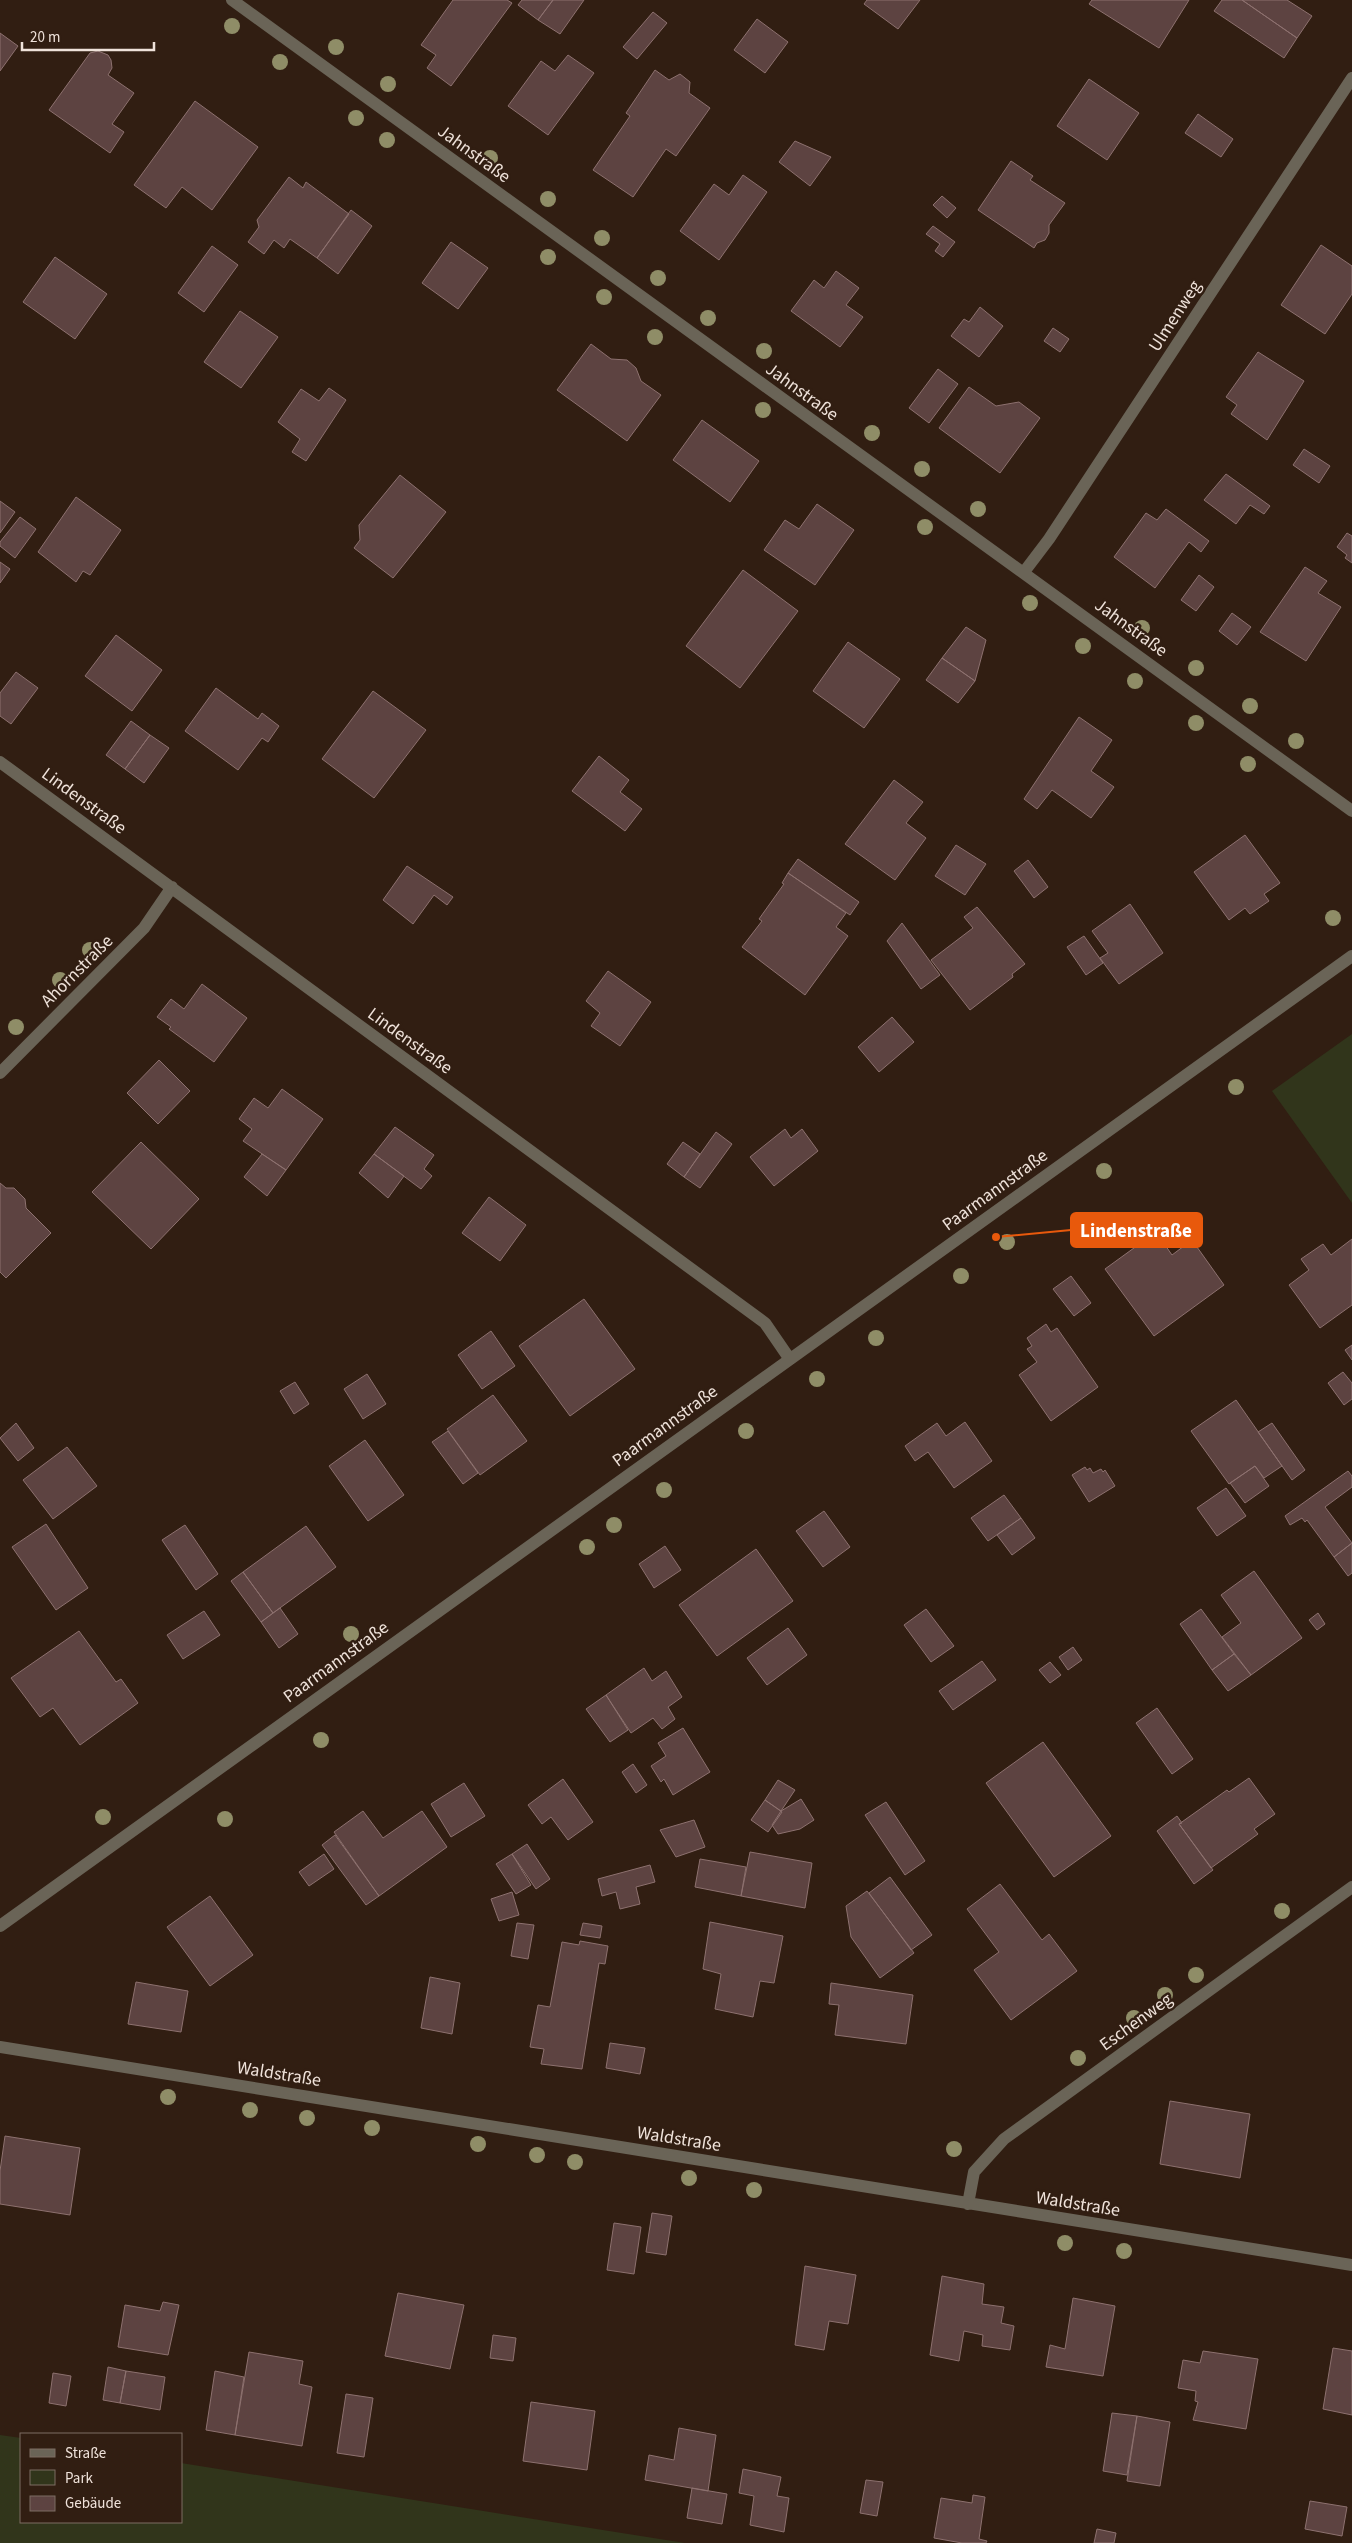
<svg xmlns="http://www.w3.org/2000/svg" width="1352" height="2543" viewBox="0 0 1352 2543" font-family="'Source Sans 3',sans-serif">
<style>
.green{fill:#31351b}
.building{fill:#5d4341;stroke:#8d716f}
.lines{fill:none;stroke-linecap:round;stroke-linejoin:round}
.minor{stroke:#6a6457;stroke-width:12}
.tree{fill:#8f8d67}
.labels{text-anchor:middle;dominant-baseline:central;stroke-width:5;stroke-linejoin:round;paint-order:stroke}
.street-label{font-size:18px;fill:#efe2da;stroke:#311e12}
.leader{fill:none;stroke:#e8590c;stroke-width:2}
.callout-dot{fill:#e8590c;stroke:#311e12;stroke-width:2}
.callout{fill:#e8590c;stroke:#e8590c;stroke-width:2}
.callout-label{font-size:19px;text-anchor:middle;font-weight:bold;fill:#fff}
</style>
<rect width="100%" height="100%" fill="#311e12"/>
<path class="green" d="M1352 1034V1203L1272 1091Z
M0 2435 21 2438V2522H181V2463L685 2543H0Z"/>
<path class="building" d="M453 0H507L512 3 451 86 427 68 436 55 421 45Z
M522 0H553L538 20 518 5Z
M553 0H584L560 34 538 20Z
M867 0H920L898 29 864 4Z
M1092 0H1189L1159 48 1089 4Z
M1222 0H1242L1297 38 1284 58 1214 11Z
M1242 0H1287L1312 16 1297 38Z
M653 12 667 23 637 59 623 47Z
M757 19 788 42 765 73 734 50Z
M0 33 18 46 0 71Z
M98 51 108 55 111 60 112 68 108 75 134 93 112 124 124 132 110 153 49 110 90 53Z
M568 55 594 73 548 135 508 106 541 61 555 71Z
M655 70 669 80 680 74 690 82 689 93 710 108 676 156 666 149 633 197 593 170 630 116 626 113Z
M1089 79 1139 113 1107 160 1057 126Z
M195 101 258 147 212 210 182 187 166 208 134 185Z
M1198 114 1233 139 1221 157 1185 133Z
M795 141 831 157 810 186 779 162Z
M1011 161 1033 176 1030 180 1065 203 1049 225V233L1045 240 1037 243 1034 248 978 210Z
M743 175 767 192 719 260 680 231 714 184 729 195Z
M289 177 303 188 306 182 349 214 317 258 290 239 284 248 274 240 264 254 248 242 259 227 257 220Z
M942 196 956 208 947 218 933 205Z
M351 210 372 226 338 274 317 258Z
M933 226 955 242 943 257 935 251 940 244 926 234Z
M451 242 488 268 458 309 422 283Z
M1321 245 1352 266V294L1325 334 1281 305Z
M212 246 238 265 204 312 178 293Z
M55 257 107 294 75 339 23 302Z
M836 271 859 288 846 305 863 317 840 347 791 311 814 280 824 288Z
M980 307 1003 326 979 357 951 336 964 319 969 322Z
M240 311 278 337 241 388 204 362Z
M1053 328 1069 339 1060 352 1044 341Z
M591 344 611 359 627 360 636 368 641 381 661 395 627 441 557 390Z
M1258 352 1304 381 1267 440 1231 414 1237 405 1226 397Z
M938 369 958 384 929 423 909 408Z
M969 387 996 406 1019 402 1040 418 1000 473 939 428Z
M329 388 346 400 306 461 292 452 300 439 278 422 301 389 319 401Z
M702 420 759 461 730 502 673 460Z
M1304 449 1330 466 1319 483 1293 465Z
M1226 474 1270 506 1264 514 1250 505 1236 524 1204 500Z
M400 475 446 512 393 578 354 548 360 540 359 525Z
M76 497 121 530 90 575 83 571 76 582 38 552Z
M0 501 15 512 0 533Z
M817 504 854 530 815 585 764 550 785 520 799 529Z
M1166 509 1209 541 1201 552 1189 542 1155 588 1114 557 1146 513 1157 520Z
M20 517 36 529 15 558 0 546V542Z
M1347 533 1352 536V563L1345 558 1347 555 1337 547Z
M0 562 10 569 0 583Z
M1305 567 1327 581 1318 593 1341 607 1306 661 1260 632Z
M743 570 798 611 740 688 686 646Z
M1199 575 1214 587 1196 611 1181 600Z
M1232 613 1251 627 1237 645 1219 631Z
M966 627 986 640 975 681 942 658Z
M116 635 162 670 132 711 85 676Z
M848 642 900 679 864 728 813 691Z
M942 658 975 681 958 703 926 680Z
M16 672 38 688 11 724 0 716V693Z
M216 688 258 719 262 713 279 726 268 742 262 738 238 770 185 731Z
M373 691 426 730 374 798 322 759Z
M1079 717 1112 740 1091 771 1114 787 1091 818 1052 790 1037 809 1024 799Z
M131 721 150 735 125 769 106 755Z
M150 735 169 748 144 783 125 769Z
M599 756 629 780 620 792 642 809 625 831 572 791Z
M894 780 923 802 906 823 926 838 895 880 845 844Z
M1245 835 1280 883 1264 894 1269 901 1250 914 1245 908 1229 920 1194 872Z
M956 845 986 864 965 895 935 876Z
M798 859 859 902 850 915 788 873Z
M1028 860 1048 887 1034 898 1014 871Z
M407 866 453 897 447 905 434 895 413 924 383 900Z
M788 873 846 913 836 927 848 936 805 995 742 947 762 921 759 919 784 884 782 883Z
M1130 904 1163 953 1119 984 1100 958 1108 953 1092 931Z
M977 907 1025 964 1012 974 1013 977 970 1010 931 960 973 928 964 917Z
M902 923 940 975 921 989 887 941Z
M1084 936 1103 963 1086 975 1067 947Z
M608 971 651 1002 620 1046 591 1026 600 1013 586 1001Z
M202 984 247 1018 214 1062 169 1029 171 1027 157 1017 171 999 184 1009Z
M892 1017 914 1042 879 1072 858 1047Z
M159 1060 190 1091 158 1124 127 1093Z
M282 1089 323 1119 286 1170 243 1141 252 1129 239 1119 254 1098 268 1108Z
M395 1127 434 1155 424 1169 432 1176 421 1189 374 1154Z
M785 1129 791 1138 802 1129 818 1151 774 1186 750 1157Z
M716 1132 732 1144 700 1188 684 1177Z
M141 1142 199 1199 151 1249 92 1192Z
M683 1142 700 1154 684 1177 667 1164Z
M262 1154 286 1170 267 1196 244 1177Z
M374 1154 404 1176 388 1198 359 1173Z
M0 1183 6 1188H14L25 1199 26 1208 51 1233 6 1278 0 1272Z
M489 1197 526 1225 500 1261 462 1233Z
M1156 1232 1172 1255 1192 1240 1224 1285 1154 1336 1105 1269Z
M1352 1239V1305L1320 1328 1289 1285 1309 1270 1301 1259 1323 1244 1331 1255Z
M1071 1276 1091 1303 1074 1316 1053 1289Z
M584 1299 635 1369 570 1416 519 1346Z
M1046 1324 1051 1332 1057 1328 1098 1387 1051 1421 1019 1375 1037 1362 1027 1349 1032 1346 1027 1338Z
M491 1331 515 1366 482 1389 458 1355Z
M1352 1345V1360L1345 1350Z
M1343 1372 1352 1383V1399L1344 1405 1328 1383Z
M367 1374 386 1404 363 1419 344 1389Z
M295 1382 309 1404 294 1414 280 1391Z
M493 1395 527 1441 480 1475 447 1429Z
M1236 1400 1282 1466 1264 1478 1255 1466 1229 1484 1191 1431Z
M965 1422 992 1461 954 1488 928 1452 915 1461 905 1446 937 1423 946 1436Z
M16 1423 34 1448 18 1461 0 1438Z
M1272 1423 1305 1470 1292 1480 1258 1432Z
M448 1431 478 1473 463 1484 432 1442Z
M365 1440 404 1495 368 1521 329 1466Z
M67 1447 97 1486 53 1519 23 1480Z
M1255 1466 1269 1486 1245 1503 1230 1483Z
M1085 1467 1087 1470 1090 1468 1093 1473 1101 1469 1103 1472 1105 1470 1115 1486 1089 1502 1072 1475Z
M1348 1471 1352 1476V1487L1325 1507 1352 1543 1334 1557 1307 1520 1305 1522 1302 1518 1290 1525 1285 1516Z
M1226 1488 1246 1516 1217 1536 1197 1508Z
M1004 1495 1021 1518 988 1541 971 1518Z
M824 1511 850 1547 823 1567 796 1531Z
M1021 1518 1035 1538 1012 1555 997 1535Z
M46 1524 88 1588 56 1610 12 1547Z
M185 1525 218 1574 196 1590 162 1540Z
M306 1526 336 1567 273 1613 243 1572Z
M1352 1543V1573L1348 1576 1334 1557Z
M665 1546 681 1570 654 1588 639 1564Z
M756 1549 793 1601 717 1656 679 1605Z
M1254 1571 1302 1638 1251 1675 1222 1637 1241 1623 1221 1595Z
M243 1572 273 1613 261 1622 231 1581Z
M280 1608 298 1634 279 1648 261 1622Z
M926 1609 954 1646 931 1662 904 1625Z
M1201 1609 1234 1654 1212 1670 1180 1624Z
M204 1611 220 1635 183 1659 167 1635Z
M1318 1613 1325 1624 1317 1630 1309 1620Z
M788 1628 807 1655 767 1685 747 1658Z
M79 1631 116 1682 121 1679 138 1703 80 1745 53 1708 40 1717 11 1678Z
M1073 1647 1082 1660 1068 1670 1059 1657Z
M1234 1654 1251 1675 1228 1691 1212 1670Z
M982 1661 996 1680 953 1710 939 1691Z
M1050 1662 1061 1675 1050 1683 1039 1670Z
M644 1668 652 1681 666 1671 682 1697 668 1707 675 1719 662 1729 653 1718 631 1733 606 1695Z
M606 1695 628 1730 610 1742 586 1709Z
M1157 1708 1193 1759 1172 1774 1136 1723Z
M683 1728 710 1772 673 1795 664 1779 661 1782 651 1766 666 1756 658 1743Z
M1043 1742 1111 1836 1054 1877 986 1783Z
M633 1764 647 1785 636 1793 622 1772Z
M1249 1778 1275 1814 1254 1829 1258 1834 1211 1868 1179 1824 1227 1790 1229 1792Z
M563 1779 593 1822 568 1840 551 1817 542 1824 528 1805Z
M778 1780 795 1790 781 1811 765 1800Z
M464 1783 485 1816 451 1837 431 1804Z
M801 1799 814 1820 800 1829 778 1834 772 1825 781 1811Z
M765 1800 782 1812 768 1832 751 1820Z
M886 1802 925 1861 905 1875 865 1815Z
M363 1811 383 1838 422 1811 447 1847 379 1896 334 1832Z
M1177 1816 1182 1823 1179 1824 1213 1870 1194 1884 1157 1831Z
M694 1820 705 1847 676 1857 660 1830Z
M335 1835 379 1896 366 1905 322 1845Z
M527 1844 550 1879 536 1889 512 1854Z
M750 1852 812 1863 805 1908 741 1896Z
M324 1854 334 1869 309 1886 299 1872Z
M512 1854 531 1885 516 1894 496 1864Z
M700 1859 746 1867 741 1896 695 1887Z
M650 1865 655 1882 636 1887 640 1904 620 1909 616 1892 602 1896 598 1879Z
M890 1877 932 1935 911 1950 869 1893Z
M1000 1884 1042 1940 1049 1934 1077 1971 1011 2020 974 1970 999 1952 967 1909Z
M867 1891 914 1953 880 1978 851 1937 846 1906Z
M512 1892 519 1915 499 1921 491 1899Z
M210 1896 253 1955 210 1986 167 1927Z
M710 1922 783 1936 774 1983 760 1981 753 2017 715 2009 721 1974 703 1969Z
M517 1923 534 1925 528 1959 511 1956Z
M583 1923 602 1926 600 1938 580 1935Z
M580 1941 608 1946 605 1964 599 1963 582 2069 541 2064 544 2049 530 2047 538 2005 550 2007 562 1942 579 1945Z
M430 1977 460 1983 452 2034 421 2028Z
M136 1982 188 1991 181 2032 128 2024Z
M831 1983 913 1995 906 2044 835 2035 839 2005 829 2004Z
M610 2043 645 2048 640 2074 606 2068Z
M1170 2101 1250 2114 1240 2178 1160 2164Z
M5 2136 80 2148 70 2215 0 2204V2171Z
M652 2213 672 2216 666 2255 646 2252Z
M614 2223 641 2227 634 2274 607 2270Z
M805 2266 856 2275 848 2324 829 2321 824 2350 795 2345Z
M942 2276 984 2284 982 2304 1004 2307 1001 2323 1014 2326 1010 2350 982 2346 983 2335 964 2331 959 2361 930 2355Z
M398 2293 464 2305 450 2369 385 2356Z
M1073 2298 1115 2306 1103 2376 1046 2367 1050 2345 1065 2349Z
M163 2302 179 2305 168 2355 118 2347 125 2305 160 2311Z
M493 2335 516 2338 513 2361 490 2358Z
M1333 2348 1352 2351V2415L1323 2409Z
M1203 2351 1258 2359 1246 2429 1193 2420 1198 2402 1195 2401 1196 2391 1178 2388 1183 2360 1200 2363Z
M249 2352 303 2361 299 2384 312 2387 302 2446 235 2435Z
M108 2367 126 2371 120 2403 103 2400Z
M126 2371 165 2377 160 2410 120 2403Z
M215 2371 244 2377 235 2435 206 2430Z
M53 2373 71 2376 66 2406 49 2403Z
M346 2394 373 2398 364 2457 337 2453Z
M531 2402 595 2411 587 2470 523 2461Z
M1112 2413 1137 2416 1127 2475 1103 2471Z
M1137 2416 1170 2422 1160 2486 1127 2481Z
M679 2428 716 2435 708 2491 645 2480 649 2455 674 2460Z
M743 2469 781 2477 777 2496 789 2498 784 2532 750 2525 754 2496 739 2493Z
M866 2480 883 2482 877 2516 860 2513Z
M692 2488 727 2494 722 2524 687 2518Z
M973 2495 985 2497 979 2539 987 2541 986 2543H962L934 2538 941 2498 972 2503Z
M1310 2501 1347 2507 1342 2536 1305 2529Z
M1097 2529 1116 2533 1114 2543H1094Z"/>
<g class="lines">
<path class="minor" d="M232 0C605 271 979 540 1352 811
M1024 572 1049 539 1352 78
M0 762 765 1323 789 1358
M0 1073 144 928 172 887
M0 1926 1352 956
M0 2047 1352 2265
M968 2204 974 2172 1004 2139 1352 1887"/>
</g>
<g class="tree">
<circle cx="232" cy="26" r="8"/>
<circle cx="336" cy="47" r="8"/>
<circle cx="280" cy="62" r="8"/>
<circle cx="388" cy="84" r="8"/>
<circle cx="356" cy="118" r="8"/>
<circle cx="387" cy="140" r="8"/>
<circle cx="490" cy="158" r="8"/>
<circle cx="548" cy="199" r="8"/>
<circle cx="602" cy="238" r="8"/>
<circle cx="548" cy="257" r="8"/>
<circle cx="658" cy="278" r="8"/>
<circle cx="604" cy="297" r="8"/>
<circle cx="708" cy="318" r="8"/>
<circle cx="655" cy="337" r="8"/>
<circle cx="764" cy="351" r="8"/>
<circle cx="763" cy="410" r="8"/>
<circle cx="872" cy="433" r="8"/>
<circle cx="922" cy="469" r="8"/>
<circle cx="978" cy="509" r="8"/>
<circle cx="925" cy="527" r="8"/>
<circle cx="1030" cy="603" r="8"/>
<circle cx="1142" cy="628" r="8"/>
<circle cx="1083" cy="646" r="8"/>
<circle cx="1196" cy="668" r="8"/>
<circle cx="1135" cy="681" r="8"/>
<circle cx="1250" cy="706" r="8"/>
<circle cx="1196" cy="723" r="8"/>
<circle cx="1296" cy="741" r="8"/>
<circle cx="1248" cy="764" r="8"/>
<circle cx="1333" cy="918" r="8"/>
<circle cx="90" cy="950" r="8"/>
<circle cx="60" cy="980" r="8"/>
<circle cx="16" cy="1027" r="8"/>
<circle cx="1236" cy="1087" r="8"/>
<circle cx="1104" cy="1171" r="8"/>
<circle cx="1007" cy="1242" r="8"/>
<circle cx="961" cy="1276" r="8"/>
<circle cx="876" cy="1338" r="8"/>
<circle cx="817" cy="1379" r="8"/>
<circle cx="746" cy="1431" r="8"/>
<circle cx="664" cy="1490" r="8"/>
<circle cx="614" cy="1525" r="8"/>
<circle cx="587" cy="1547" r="8"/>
<circle cx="351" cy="1634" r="8"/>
<circle cx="321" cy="1740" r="8"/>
<circle cx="103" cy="1817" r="8"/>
<circle cx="225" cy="1819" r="8"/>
<circle cx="1282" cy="1911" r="8"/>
<circle cx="1196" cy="1975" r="8"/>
<circle cx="1165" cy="1995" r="8"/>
<circle cx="1134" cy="2018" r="8"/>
<circle cx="1078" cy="2058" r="8"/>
<circle cx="168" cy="2097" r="8"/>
<circle cx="250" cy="2110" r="8"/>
<circle cx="307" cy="2118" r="8"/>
<circle cx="372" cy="2128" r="8"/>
<circle cx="478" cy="2144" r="8"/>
<circle cx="954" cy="2149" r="8"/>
<circle cx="537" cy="2155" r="8"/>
<circle cx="575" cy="2162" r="8"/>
<circle cx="689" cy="2178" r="8"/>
<circle cx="754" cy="2190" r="8"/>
<circle cx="1065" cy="2243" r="8"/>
<circle cx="1124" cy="2251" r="8"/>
</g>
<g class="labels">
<g class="street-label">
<text transform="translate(474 154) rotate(36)">Jahnstraße</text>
<text transform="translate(1175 316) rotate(-57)">Ulmenweg</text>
<text transform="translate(802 392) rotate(36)">Jahnstraße</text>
<text transform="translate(1131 628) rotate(36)">Jahnstraße</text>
<text transform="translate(84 801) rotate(36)">Lindenstraße</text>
<text transform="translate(77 971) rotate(-45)">Ahornstraße</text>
<text transform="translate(410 1041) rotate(36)">Lindenstraße</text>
<text transform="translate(995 1190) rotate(-36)">Paarmannstraße</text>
<text transform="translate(665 1426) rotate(-36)">Paarmannstraße</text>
<text transform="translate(336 1662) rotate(-36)">Paarmannstraße</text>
<text transform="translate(1136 2022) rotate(-36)">Eschenweg</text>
<text transform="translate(279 2074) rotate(9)">Waldstraße</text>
<text transform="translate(679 2139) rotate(9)">Waldstraße</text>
<text transform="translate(1078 2204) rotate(9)">Waldstraße</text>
</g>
</g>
<path class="leader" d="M996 1237L1071 1230"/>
<circle class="callout-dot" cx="996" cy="1237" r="5"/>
<rect class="callout" x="1071" y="1213" width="131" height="34" rx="5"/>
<g class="callout-label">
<text x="1136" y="1237">Lindenstraße</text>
</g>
<rect x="20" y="2433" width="162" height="90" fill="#311e12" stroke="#7d6c62"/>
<rect x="30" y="2449" width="25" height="8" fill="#6a6457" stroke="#7d6c62"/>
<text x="65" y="2458" font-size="15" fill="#efe2da">Straße</text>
<rect x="30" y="2470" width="25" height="15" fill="#31351b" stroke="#7d6c62"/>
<text x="65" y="2483" font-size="15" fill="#efe2da">Park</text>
<rect x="30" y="2496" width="25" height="15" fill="#5d4341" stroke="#7d6c62"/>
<text x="65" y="2508" font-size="15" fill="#efe2da">Gebäude</text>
<path d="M22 42v8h132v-8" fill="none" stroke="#efe2da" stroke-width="2.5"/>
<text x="30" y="42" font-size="15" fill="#efe2da" stroke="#311e12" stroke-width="4" paint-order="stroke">20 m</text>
</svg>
